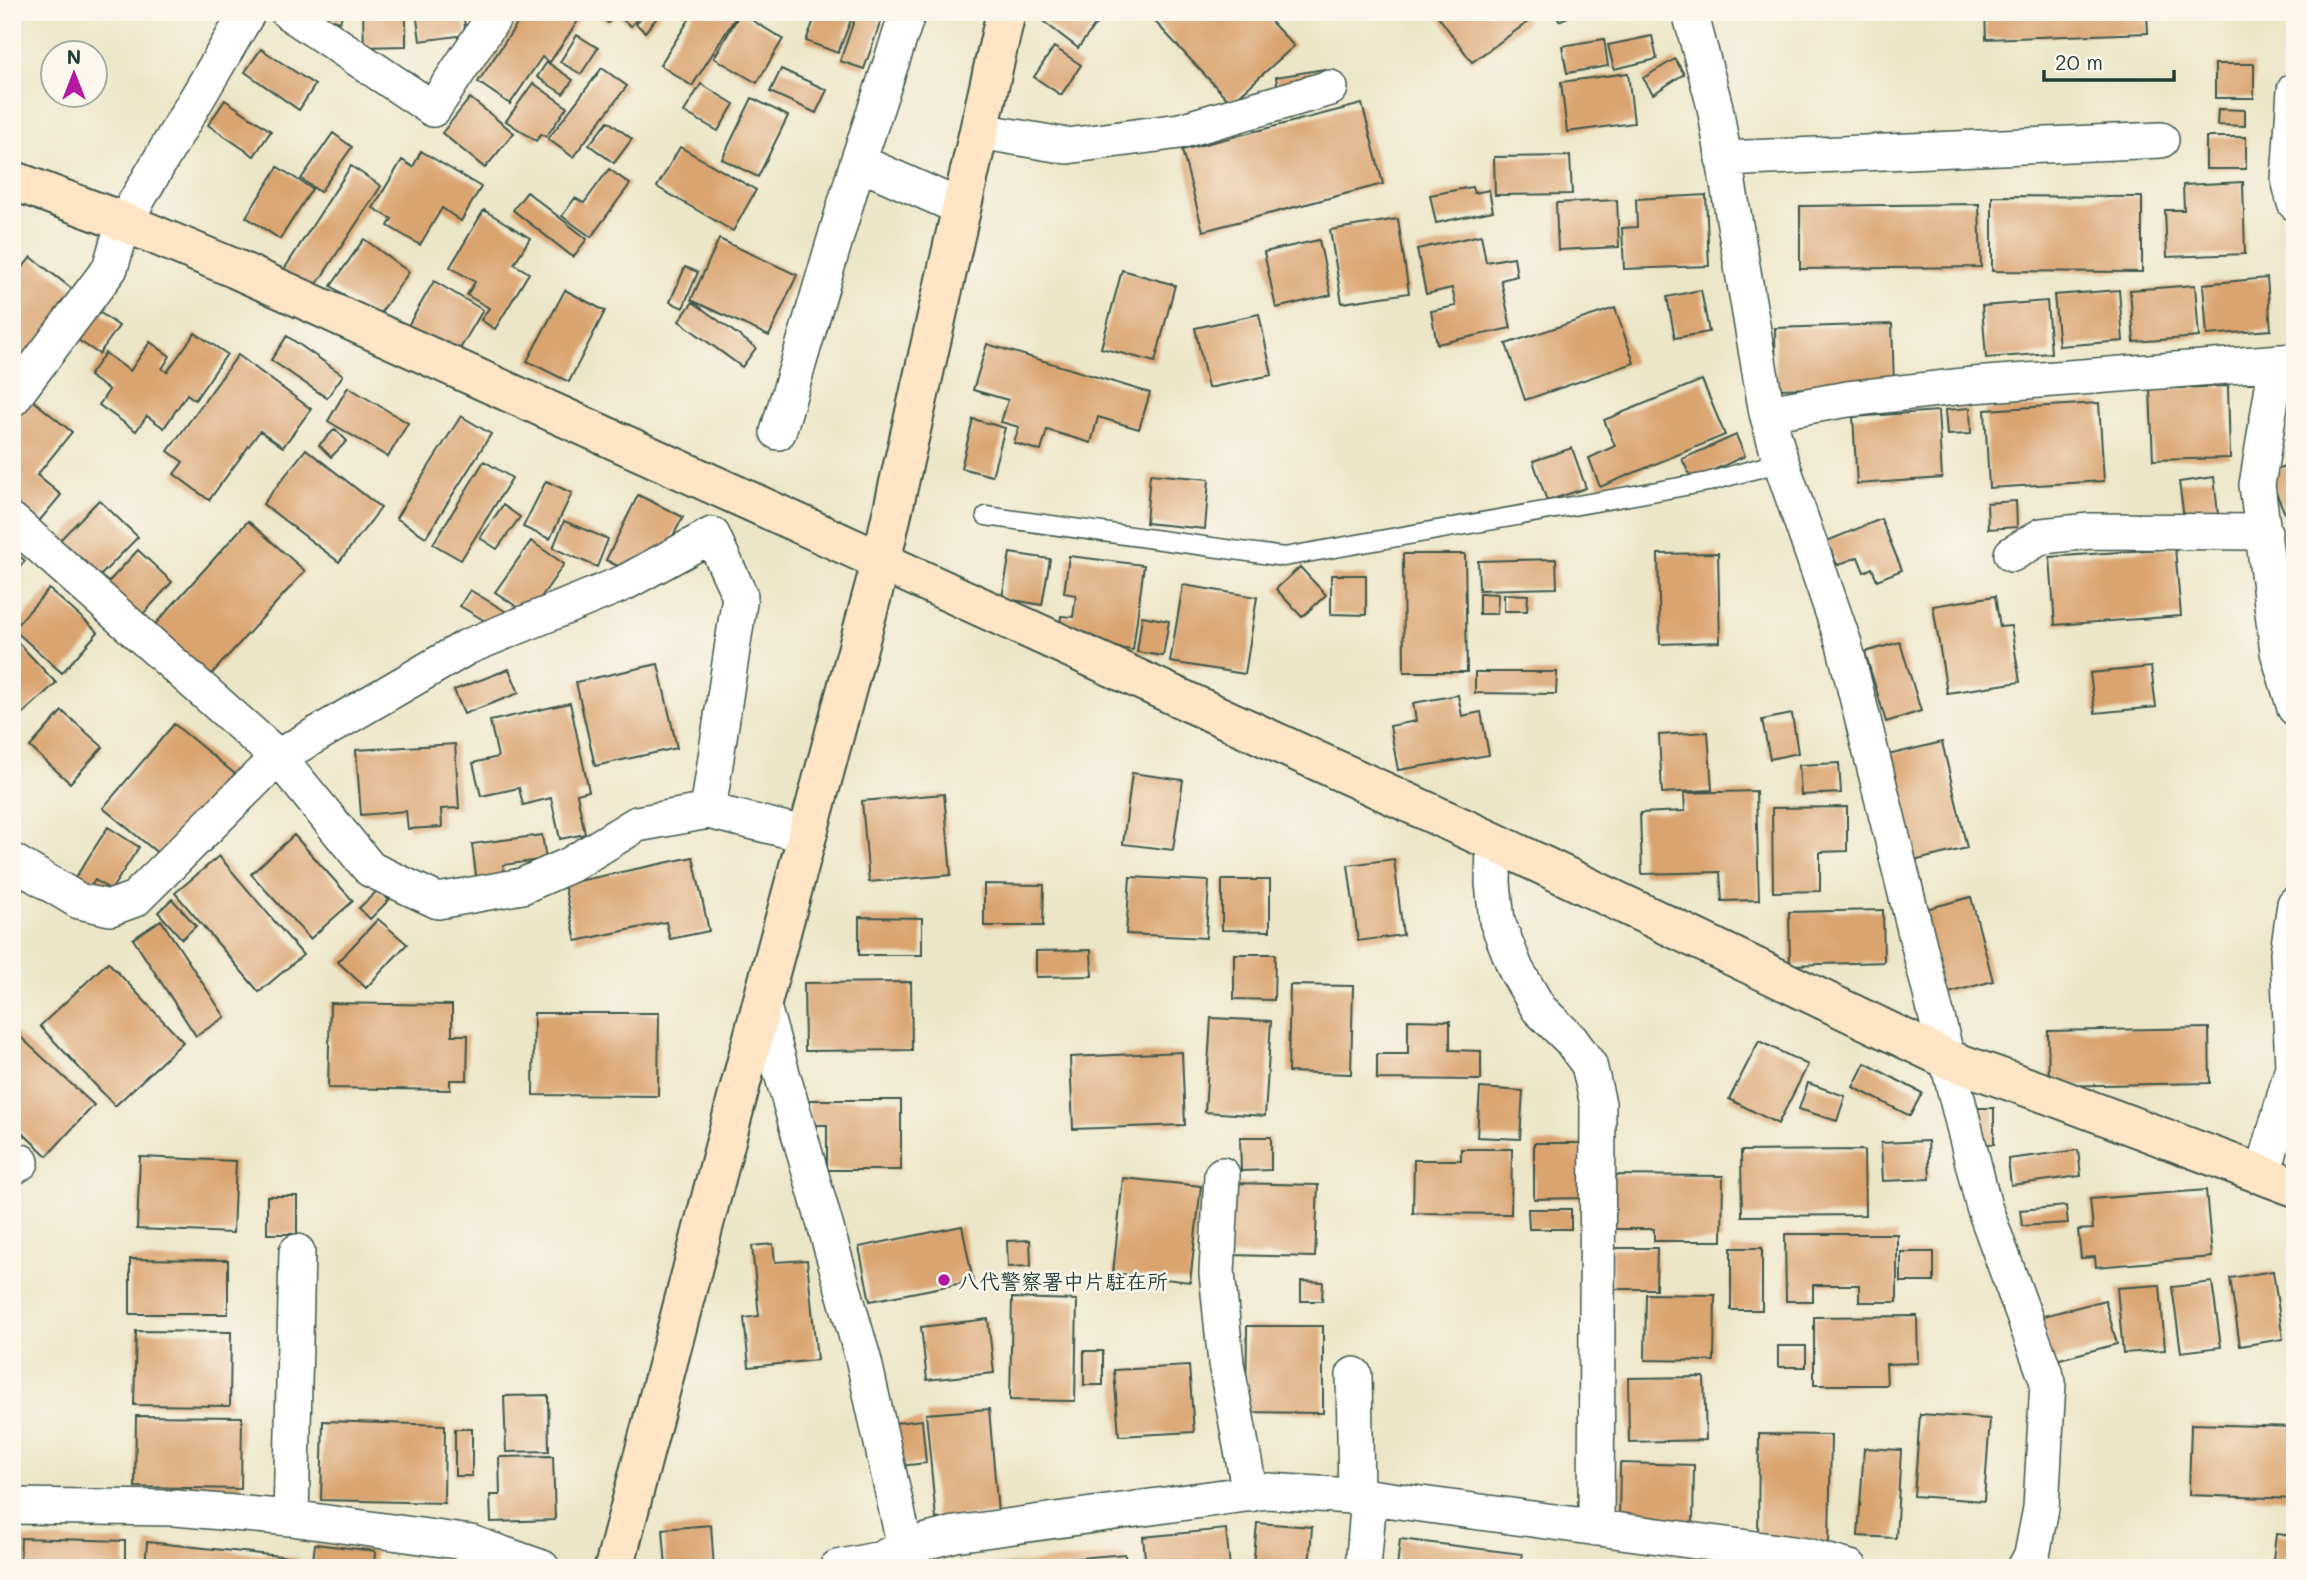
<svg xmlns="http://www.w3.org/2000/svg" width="2307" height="1580" viewBox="0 0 2307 1580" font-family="Mali,'Klee One',sans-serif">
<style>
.building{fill:#daa471}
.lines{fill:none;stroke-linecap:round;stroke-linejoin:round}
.lane-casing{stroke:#3e564a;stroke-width:21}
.street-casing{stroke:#3e564a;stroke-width:38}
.secondary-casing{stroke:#3e564a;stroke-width:42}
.lane{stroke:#fff;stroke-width:18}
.street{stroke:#fff;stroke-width:35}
.secondary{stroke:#fde5c5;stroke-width:38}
.poi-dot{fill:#b5179e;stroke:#fbf7ec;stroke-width:2.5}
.labels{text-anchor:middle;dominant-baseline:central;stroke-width:5;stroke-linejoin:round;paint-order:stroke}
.poi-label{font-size:21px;font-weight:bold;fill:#1f3d34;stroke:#fbf7ec;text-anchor:start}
</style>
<rect width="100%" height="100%" fill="#fbf7ec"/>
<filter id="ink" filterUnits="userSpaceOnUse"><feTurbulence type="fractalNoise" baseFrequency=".0143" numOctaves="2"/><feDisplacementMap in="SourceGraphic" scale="14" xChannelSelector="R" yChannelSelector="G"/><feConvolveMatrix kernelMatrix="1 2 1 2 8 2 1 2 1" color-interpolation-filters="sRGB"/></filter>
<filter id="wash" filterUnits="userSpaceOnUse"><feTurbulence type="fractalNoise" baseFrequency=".00686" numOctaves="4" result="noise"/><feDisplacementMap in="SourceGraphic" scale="28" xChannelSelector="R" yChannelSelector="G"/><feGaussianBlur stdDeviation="1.57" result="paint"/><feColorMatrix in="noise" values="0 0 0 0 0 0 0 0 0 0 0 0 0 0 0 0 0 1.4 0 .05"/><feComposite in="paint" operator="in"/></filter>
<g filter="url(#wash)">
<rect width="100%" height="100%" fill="#ece6c8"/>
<g id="blocks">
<path class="building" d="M306 12H343L340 22Z
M363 12H406V46L364 47Z
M416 12H463L466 35 420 41Z
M525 12H570L580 18 550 62 542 57 510 104 478 82Z
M594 12H642L631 26 616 15 608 23Z
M646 12H662L645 32 636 24Z
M694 12H732L737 15 692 86 660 65Z
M817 12H854L838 53 806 41Z
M857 12H884L864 69 840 61Z
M1043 12H1105L1078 48 1039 18Z
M1146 12H1262L1294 46 1231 103Z
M1435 12H1520L1528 22 1472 62Z
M1555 12H1579L1559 21Z
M1985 12H2147L2148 33 1986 39Z
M740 13 783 39 757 83 714 58Z
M577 35 598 48 581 74 560 62Z
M1652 36 1657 59 1614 69 1608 45Z
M1604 39 1608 66 1567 73 1562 46Z
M1054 47 1081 65 1061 95 1034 77Z
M261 49 315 85 299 110 245 72Z
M1675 59 1684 74 1653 94 1643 78Z
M547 62 573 80 563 94 537 77Z
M2215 64H2254V98H2215Z
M602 68 627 86 573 157 548 139Z
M781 69 827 90 816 113 770 92Z
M1325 69 1327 82 1278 91 1276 77Z
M1628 73 1634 123 1567 132 1561 82Z
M533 83 567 107 546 137 541 134 536 141 506 121Z
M701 84 734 104 718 131 684 112Z
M470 98 514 133 485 168 442 133Z
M752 98 788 116 758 177 722 159Z
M225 100 271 131 254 156 208 125Z
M1362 104 1383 184 1203 231 1182 150Z
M2218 109 2245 110V126L2217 125Z
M608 121 632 139 614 163 589 145Z
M333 133 352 147 320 192 301 179Z
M2206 137H2246V169H2206Z
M680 147 756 190 733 231 657 187Z
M421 151 481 187 461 221 442 208 420 245 388 226 392 219 373 208 402 160 413 167Z
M1570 156 1572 194 1495 195 1494 157Z
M351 166 381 186 313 290 283 271Z
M278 167 312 189 280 239 246 217Z
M609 169 630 184 591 237 562 216 575 198 584 203Z
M2243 182 2245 254 2167 257 2165 210H2184L2183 185Z
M1472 187 1474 193 1489 190 1493 211 1436 223 1430 195Z
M527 192 587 239 573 257 513 210Z
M1706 195 1709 266 1624 269 1622 228 1637 227 1636 199Z
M1992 196 2142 197V272L1992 271Z
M1617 200 1619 247 1558 250 1556 203Z
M1979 204 1981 267 1800 269V206Z
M484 210 530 238 514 264 529 273 495 329 481 320 489 308 467 295 475 282 450 267Z
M1398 219 1409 293 1342 303 1330 230Z
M1481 235 1486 262 1514 257 1517 276 1501 280 1511 328 1437 344 1431 311 1456 306 1452 288 1426 294 1417 249Z
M364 239 409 272 377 318 331 286Z
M719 239 797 275 769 336 691 300Z
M1319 240 1331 295 1276 308 1264 252Z
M31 257 80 295 12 380V281Z
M685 267 698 272 683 308 670 302Z
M1122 270 1175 285 1155 362 1101 348Z
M2267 278 2271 330 2207 335 2203 284Z
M434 281 483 310 454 359 405 331Z
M2195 285 2199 337 2134 342 2130 290Z
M565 290 605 311 569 382 527 361Z
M1701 290 1709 332 1675 338 1667 297Z
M2119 290 2123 341 2059 346 2054 295Z
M2047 301 2051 353 1986 358 1982 306Z
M693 302 756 348 742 367 679 321Z
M1615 308 1634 363 1525 400 1506 344Z
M99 312 119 326 99 354 78 340Z
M1259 314 1272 375 1208 388 1195 328Z
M1892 324 1894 386 1776 389 1775 328Z
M195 333 227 354 195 400 187 394 164 428 147 416 136 431 99 405 109 390 89 376 105 353 130 371 150 342 170 356 162 369 167 372Z
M287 336 343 375 327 398 271 360Z
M987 344 1150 393 1139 429 1098 417 1091 443 1047 430 1041 451 1014 443 1019 427 1001 422 1008 400 973 390Z
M238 355 311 409 283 447 260 431 209 500 174 474 183 462 168 451Z
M1702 380 1725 435 1600 487 1589 458 1615 446 1604 420Z
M2228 386 2230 458 2153 460 2150 389Z
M348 387 408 423 388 457 328 421Z
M26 395 72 432 37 475 61 495 35 526 12 508V412Z
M2099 403 2104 481 1989 488 1985 410Z
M1970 408 1971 434 1947 435 1945 410Z
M1938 411 1942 478 1857 484 1853 417Z
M461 416 491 434 426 537 396 518Z
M973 419 1005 428 992 476 961 468Z
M335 429 347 441 331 457 319 445Z
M1736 435 1745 456 1692 480 1682 459Z
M1572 448 1586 488 1547 501 1533 461Z
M306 449 381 508 339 562 263 504Z
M484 461 512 478 461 560 433 544Z
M2295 463V538L2268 473Z
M1150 474 1209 479 1205 529 1146 523Z
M2214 477 2218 514 2184 518 2179 482Z
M546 481 572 493 550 539 523 527Z
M638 495 683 517 661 559 635 575 606 560Z
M99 500 138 537 97 579 58 542Z
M2016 501 2017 527 1988 529 1987 503Z
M503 505 520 517 497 549 480 538Z
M1881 519 1902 570 1877 580 1872 568 1864 572 1858 557 1837 565 1827 541Z
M248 521 305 571 206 680 150 630Z
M564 521 608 539 597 567 553 548Z
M531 541 564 564 529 615 495 592Z
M2175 548 2181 616 2055 625 2050 557Z
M12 549 25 561 12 576Z
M138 550 172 582 136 622 101 590Z
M1010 553 1050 559 1042 605 1002 598Z
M1718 553 1720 642 1660 644 1658 554Z
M1403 554H1465L1467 672H1404Z
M1069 556 1144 565 1133 650 1058 641 1061 616 1073 617 1076 595 1064 593Z
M1556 559 1557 588 1479 590 1478 561Z
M1300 567 1326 595 1302 617 1276 589Z
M2295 572V614L2292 615 2279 577Z
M1331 575H1366V615L1331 614Z
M1183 585 1257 597 1245 674 1170 662Z
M49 589 98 632 62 673 13 629Z
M470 590 505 611 495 627 460 606Z
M1479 593 1498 594 1497 614H1479Z
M1504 594 1528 595 1527 611H1504Z
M1995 596 2000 627 2011 626 2020 682 1947 693 1933 606Z
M1142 616 1169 621 1163 656 1137 652Z
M12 636 56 683 20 716 12 708Z
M1900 642 1921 711 1886 722 1865 652Z
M658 664 677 748 595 766 576 682Z
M2151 667 2156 707 2095 713 2090 673Z
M509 669 519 693 464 714 454 690Z
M1475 672H1557L1556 694 1475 693Z
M1458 695 1462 716 1481 712 1489 755 1398 770 1390 726 1416 721 1413 703Z
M570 703 589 791 577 794 585 834 560 839 551 798 523 805 519 788 481 796 473 763 498 757 490 721Z
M62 711 103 747 70 783 30 747Z
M1792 714 1798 753 1770 759 1762 720Z
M174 724 235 774 165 859 103 808Z
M1708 732 1712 790 1662 793 1659 735Z
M1942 742 1967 848 1909 862 1884 756Z
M455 744 459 808 441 809 442 827 408 829 406 811 361 815 356 750Z
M1839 763 1841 793 1801 795 1799 765Z
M1132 773 1183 780 1173 850 1123 844Z
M1756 791 1759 900 1722 901 1720 872 1642 874 1640 813 1685 811 1684 793Z
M944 794 951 875 869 882 862 801Z
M1847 807V851L1820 852V891L1773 892 1772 808Z
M108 827 139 847 111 890 95 880 87 892 72 883Z
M294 835 353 901 310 939 251 874Z
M542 835 546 859 503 865 505 880 477 883 472 844Z
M219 856 303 955 259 992 175 893Z
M693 857 709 931 670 939 666 922 576 941 564 884Z
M1394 859 1403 935 1358 941 1348 865Z
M1130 877 1209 881 1206 938 1126 934Z
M1222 880H1270V931L1222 930Z
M984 884 1044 885 1043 926H984Z
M378 890 389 900 370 919 359 908Z
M1971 897 1993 981 1941 995 1919 911Z
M172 899 196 926 182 939 158 912Z
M1883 910 1884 962 1790 965 1789 912Z
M859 917 922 918V955H859Z
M378 919 407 944 366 988 338 962Z
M161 920 225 1017 196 1036 133 939Z
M1091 950 1092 976 1036 977V951Z
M1234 954H1275L1274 1000 1234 999Z
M108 962 183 1042 115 1106 40 1026Z
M911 982 912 1050 805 1051 804 983Z
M1290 985 1353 986 1351 1074 1288 1072Z
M330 1003 452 1005V1035H468L467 1080H450V1090L328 1088Z
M534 1013H659L658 1096 533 1095Z
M1211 1018 1271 1021 1265 1116 1205 1112Z
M1408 1020 1450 1021V1050L1481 1051V1080L1377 1079V1054H1408Z
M2209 1028 2210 1083 2049 1086 2048 1031Z
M12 1029 94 1105 47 1156 12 1123Z
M1759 1041 1808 1065 1778 1124 1729 1099Z
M1182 1052 1185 1125 1073 1129 1070 1057Z
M1865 1063 1922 1093 1910 1116 1853 1087Z
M1808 1083 1845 1096 1837 1121 1799 1109Z
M1480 1088 1523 1091 1520 1139 1477 1137Z
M809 1100H901V1170H827V1125H809Z
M1976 1108H1994V1144H1975Z
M1240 1137H1271V1170L1241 1171Z
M1928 1141 1930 1179 1883 1181 1881 1143Z
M1534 1143H1582L1583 1198 1534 1199Z
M1461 1149H1512L1511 1214 1413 1213 1414 1160H1461Z
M1864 1150 1865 1215 1742 1216 1741 1151Z
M2078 1150 2081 1176 2011 1185 2008 1159Z
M140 1157 236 1161 233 1233 137 1229Z
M1606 1175 1723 1176 1722 1241H1654V1229H1606Z
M1123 1178 1201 1186 1190 1282 1113 1273Z
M1232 1183 1318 1185 1315 1257 1230 1255Z
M2206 1190 2212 1257 2096 1267 2095 1257 2081 1258 2078 1230 2093 1229 2090 1199Z
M267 1196H297V1234H267Z
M2066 1206 2068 1223 2022 1226 2020 1210Z
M1528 1209H1571V1229H1529Z
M962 1226 973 1281 870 1301 859 1247Z
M1785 1234H1897V1302H1859V1285H1813V1301H1786Z
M1030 1240 1031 1266 1008 1267 1007 1241Z
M773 1244 775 1262 807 1260 817 1360 749 1367 744 1318 759 1316 752 1246Z
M1612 1248H1657L1656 1289H1612Z
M1731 1248H1762V1310H1731Z
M1901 1252H1934V1282H1901Z
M130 1259 228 1260V1314H130Z
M2295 1261V1283L2287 1280Z
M2273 1271 2283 1339 2240 1346 2230 1278Z
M1301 1281 1323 1282 1322 1301H1301Z
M2212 1282 2221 1347 2181 1352 2172 1287Z
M2160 1285 2165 1350 2123 1353 2117 1288Z
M1646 1294 1715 1295 1714 1361 1645 1360Z
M1012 1298 1077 1300 1075 1401 1010 1400Z
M2105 1300 2117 1344 2052 1361 2040 1317Z
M1917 1316 1918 1363 1886 1364 1887 1385H1814V1317Z
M988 1319 994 1373 927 1380 921 1327Z
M1247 1326H1323V1413L1246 1412Z
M136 1331 231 1332 230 1406 134 1405Z
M1778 1346H1806V1367H1778Z
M1084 1351H1103V1385H1084Z
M1189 1366 1194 1432 1119 1436 1114 1370Z
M1704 1377 1706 1440 1629 1442 1628 1378Z
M548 1395 549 1451 506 1452 504 1396Z
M989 1409 998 1513 936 1519 926 1414Z
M1920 1414 1990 1419 1984 1501 1914 1496Z
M136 1416 242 1417 241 1489 135 1487Z
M922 1420 926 1463 900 1466 895 1423Z
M323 1421 445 1425 444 1503 321 1500Z
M2191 1424 2295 1427V1499L2189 1495Z
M455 1429H472V1476H455Z
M1759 1434 1831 1435 1829 1544H1758Z
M1864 1448 1901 1450 1896 1538 1858 1536Z
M553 1456 555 1520 491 1522 490 1495H500L499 1457Z
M1620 1463 1694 1465 1693 1524 1619 1522Z
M1257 1523 1312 1527 1309 1568H1253Z
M711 1525 714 1568H666L663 1529Z
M1226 1529 1230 1568H1146L1143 1537Z
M2276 1534 2295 1536V1568H2272Z
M21 1538 125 1541V1568H20Z
M1400 1539 1522 1554 1520 1568H1397Z
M147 1542 299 1558 298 1568H145Z
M315 1544 375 1551 374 1568H312Z
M1125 1554 1126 1568H985V1566Z
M395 1560 439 1566 438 1568H394Z"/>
</g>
</g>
<g filter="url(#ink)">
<use href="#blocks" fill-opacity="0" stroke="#3e564a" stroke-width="2"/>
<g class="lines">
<defs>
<path id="lane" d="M986 516 1284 557 1708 482 1781 462"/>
<path id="street" d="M288 12 433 109 497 12
M1690 12 1715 107 1767 413 1781 462 1844 644 1984 1207 2048 1382 2041 1508 2032 1555 2025 1568
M2295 90 2289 179 2295 203
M980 131 1067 146 1180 131 1330 88
M1723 159 2161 140
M858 162 962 208
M2277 362 2257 485 2278 652 2295 708
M12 399 110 268 124 222 248 12
M1767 413 1848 399 1973 385 2295 361
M778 432 858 162 908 12
M12 521 278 757 370 869 438 901 522 886 570 865 637 824 708 811
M2012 554 2042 536 2090 531 2264 532
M1494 842 1493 883 1497 921 1516 970 1539 1009 1570 1039 1589 1065 1598 1104 1596 1528
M12 861 79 901 110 908 135 899 278 757 467 647 624 583 712 535 740 596 708 811 808 835
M762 1003 864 1362 905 1547 915 1568
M12 1168 21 1162
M1222 1175 1217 1273 1226 1363 1250 1494
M2263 1175 2293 1067 2288 953 2295 904
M1354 1375 1356 1496
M12 1506 175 1508 291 1518 471 1543 542 1568
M291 1518 297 1252
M837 1568 881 1559 905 1547 955 1534 1267 1491 1369 1497 1807 1556 1850 1568
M1363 1568 1369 1497"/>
<path id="secondary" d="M12 180 124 222 236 269 754 503 1494 842 1947 1059 2047 1094 2295 1187
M614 1568 762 1003 881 562 1006 12"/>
</defs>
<use href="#lane" class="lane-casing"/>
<use href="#street" class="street-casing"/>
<use href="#secondary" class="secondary-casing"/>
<use href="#lane" class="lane"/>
<use href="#street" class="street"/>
<use href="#secondary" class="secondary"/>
</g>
</g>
<circle class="poi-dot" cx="944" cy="1280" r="7"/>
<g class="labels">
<g class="poi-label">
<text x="958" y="1280">八代警察署中片駐在所</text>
</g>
</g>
<rect width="2307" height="1580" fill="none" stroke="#fbf7ec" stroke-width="42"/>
<g transform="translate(74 74)"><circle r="33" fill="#fbf7ec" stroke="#a3ada2" stroke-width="2"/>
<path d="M0-5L12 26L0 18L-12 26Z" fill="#b5179e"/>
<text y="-10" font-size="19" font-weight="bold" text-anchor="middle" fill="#1f3d34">N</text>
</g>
<path d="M2044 70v10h130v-10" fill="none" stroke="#1f3d34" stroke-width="3.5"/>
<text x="2055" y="70" font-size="21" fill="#1f3d34" stroke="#fbf7ec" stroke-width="5" paint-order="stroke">20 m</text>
</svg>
